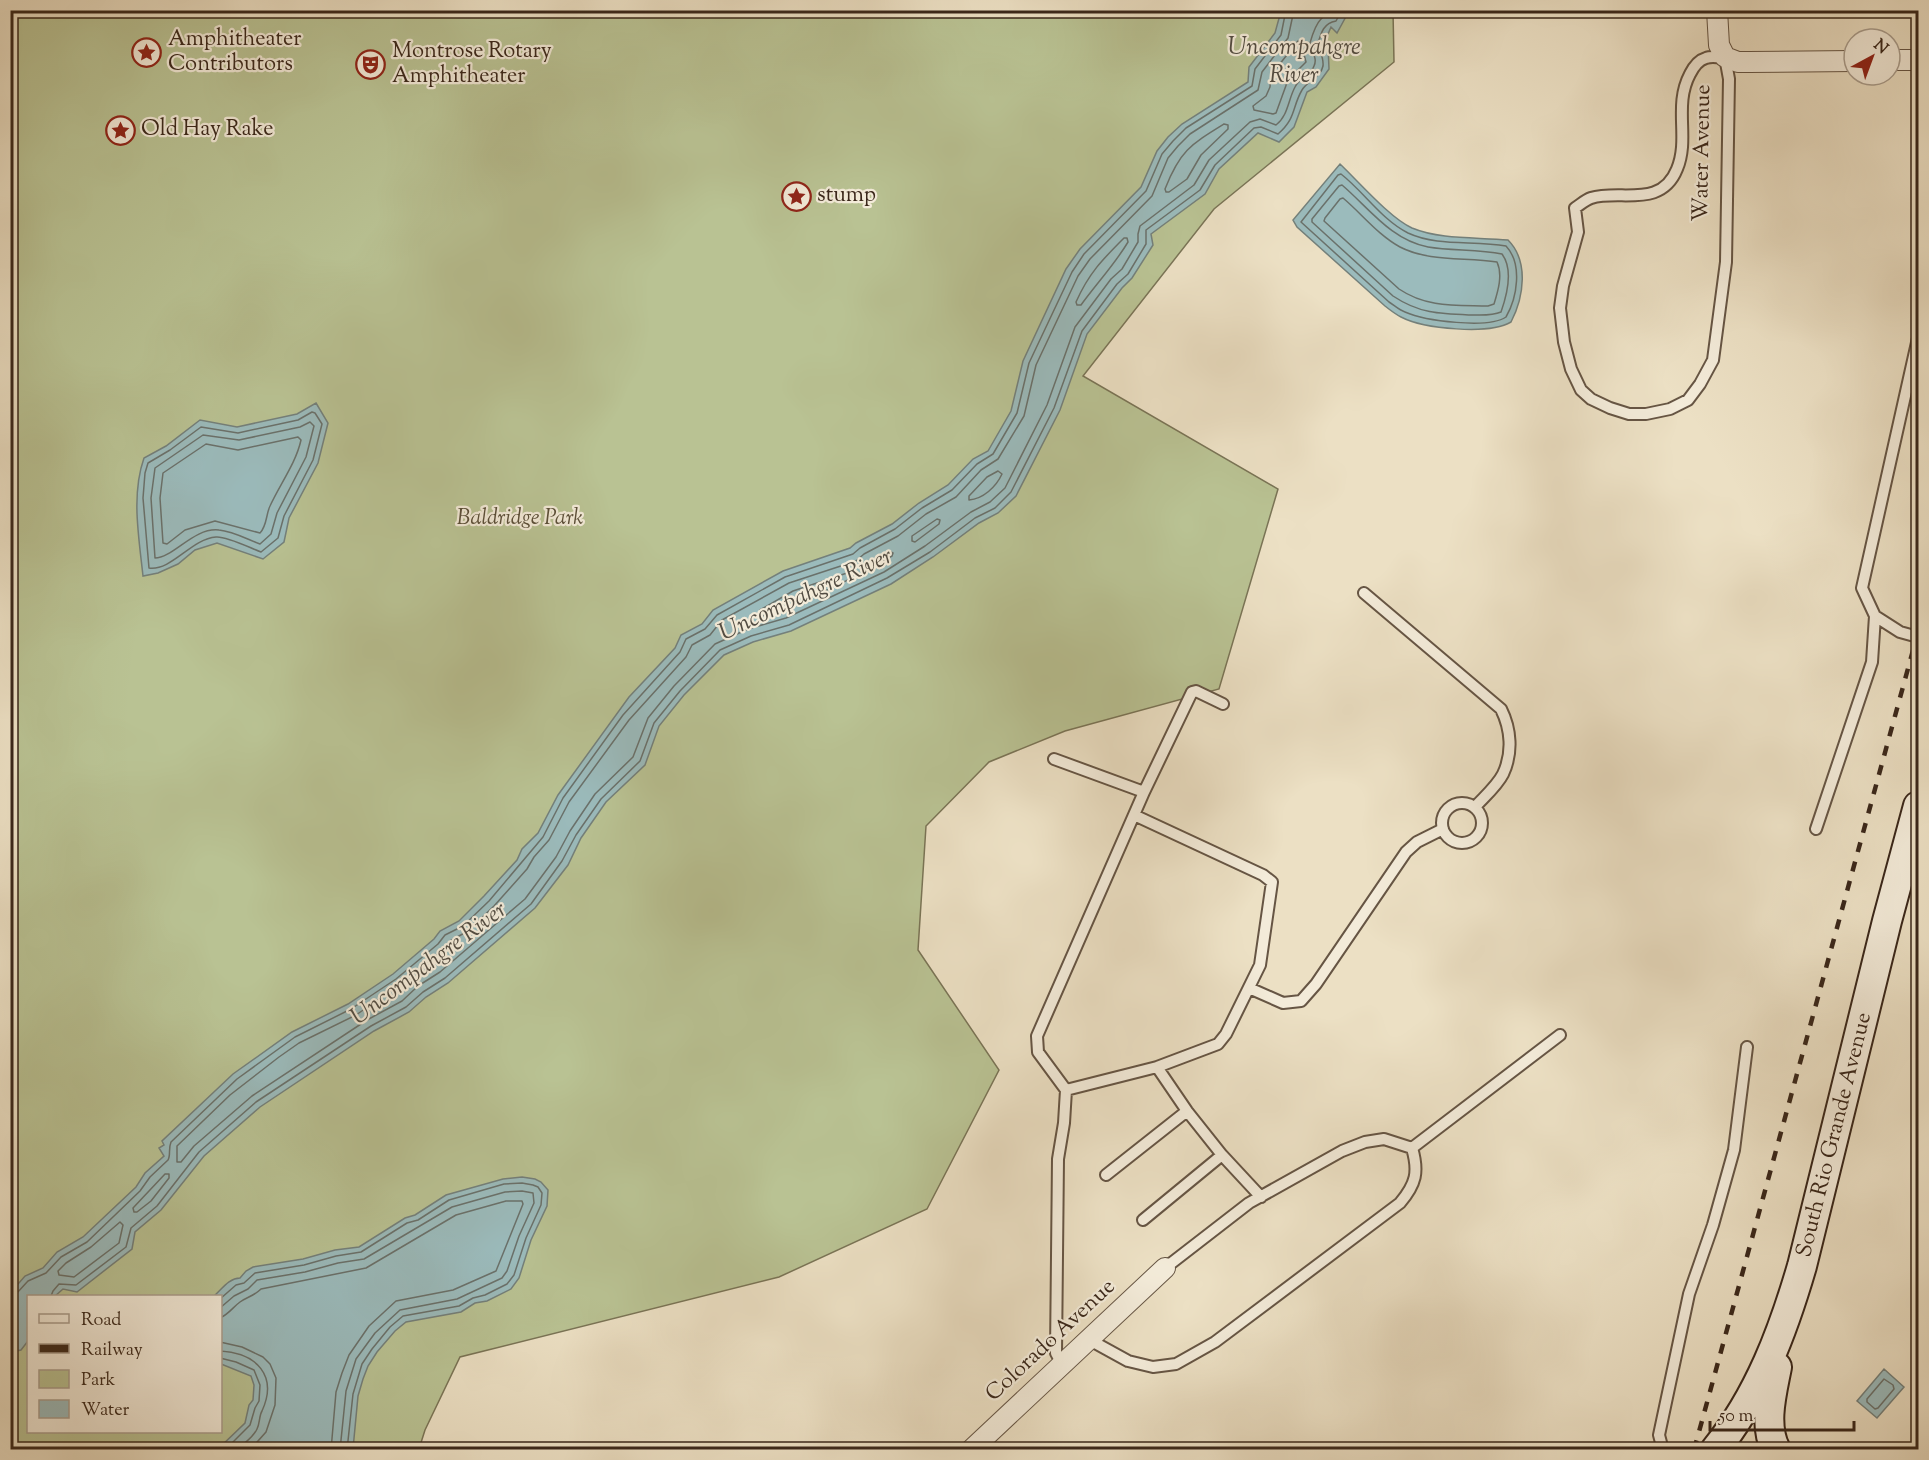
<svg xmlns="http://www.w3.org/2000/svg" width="1929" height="1460" viewBox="0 0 1929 1460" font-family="'Sorts Mill Goudy',serif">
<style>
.green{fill:#b9c293;stroke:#7a7456;stroke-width:1.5;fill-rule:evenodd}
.water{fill:#9bbbbc;stroke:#74807b;stroke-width:1.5}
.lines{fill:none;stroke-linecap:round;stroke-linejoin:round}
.shore{stroke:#6a716b;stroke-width:1.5}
.lane-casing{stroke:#654;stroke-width:14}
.street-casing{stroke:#654;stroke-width:22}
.secondary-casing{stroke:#3a271a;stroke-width:32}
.lane{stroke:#f3ebd9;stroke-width:10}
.street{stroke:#f3ebd9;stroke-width:20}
.secondary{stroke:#f3ebd9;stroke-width:28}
.rail{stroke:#3a271a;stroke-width:4.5;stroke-dasharray:10 10;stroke-linecap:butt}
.labels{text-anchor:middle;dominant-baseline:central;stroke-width:4.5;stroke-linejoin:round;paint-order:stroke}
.poi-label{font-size:22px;fill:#3a271a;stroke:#f3ebd9;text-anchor:start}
.street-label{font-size:22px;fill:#3a271a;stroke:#f3ebd9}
.park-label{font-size:22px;font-style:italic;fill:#5a4e38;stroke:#f3ebd9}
.water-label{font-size:24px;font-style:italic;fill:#524c42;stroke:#f3ebd9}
</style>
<rect width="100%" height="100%" fill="#ece0c4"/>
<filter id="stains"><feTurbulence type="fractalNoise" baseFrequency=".00333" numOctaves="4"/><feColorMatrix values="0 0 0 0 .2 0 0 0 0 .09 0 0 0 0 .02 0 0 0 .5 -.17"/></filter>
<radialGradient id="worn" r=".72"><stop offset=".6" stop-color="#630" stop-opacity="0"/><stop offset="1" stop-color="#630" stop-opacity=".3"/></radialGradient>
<path class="green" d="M10 11H1393L1394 62 1214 209 1083 376 1278 489 1219 689 1065 731 989 762 926 826 918 950 999 1070 927 1209 779 1277 460 1357 425 1430 419 1449H11ZM28 1296H220V1432H28Z"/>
<path class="water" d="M1281 11H1349L1337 33 1331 27 1323 46 1328 45 1329 69 1316 87 1307 92 1294 127 1279 142 1258 133 1219 169 1205 194 1151 234 1153 245 1132 278 1122 288 1087 334 1060 410 1016 496 998 513 979 523 933 557 891 584 791 631 753 642 724 655 684 695 659 726 645 765 606 802 581 838 568 865 535 908 448 983 426 997 409 1012 374 1031 260 1107 204 1156 161 1210 135 1232 132 1249 77 1292 63 1289 55 1296H28V1341L21 1350 11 1352V1292L25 1276 43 1268 57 1252 83 1237 136 1187 145 1173 164 1156 159 1148 164 1145 162 1141 233 1074 292 1032 348 1004 393 974 434 939 440 931 459 921 484 896 517 860 522 849 538 833 558 795 629 697 675 648 681 635 702 624 713 610 783 571 850 548 856 543 892 524 919 503 948 485 973 459 988 451 1011 411 1023 361 1066 269 1080 249 1141 187 1157 151 1168 137 1182 124 1248 82 1249 67 1275 33Z
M1340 164C1359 182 1390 218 1412 228 1441 240 1477 237 1508 240 1529 261 1524 297 1511 322 1489 335 1424 329 1401 317 1395 314 1390 310 1385 306L1297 227 1293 220Z
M316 403 328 423 318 463 289 518 284 542 263 559 217 543 195 550 178 564 158 573 143 576C139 538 131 495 144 458L166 446 200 420 237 427 297 414Z
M522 1177 535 1179 541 1182 548 1190 547 1206 531 1240 519 1278 511 1289 487 1301 475 1303 461 1312 406 1322 395 1331 377 1352 368 1366 363 1379 358 1396 353 1449H218L245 1423 249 1405 253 1400 254 1385 251 1376 221 1364 220 1296H214C222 1289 229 1278 240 1278L246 1271 253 1267 303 1259 335 1250 359 1247 405 1218 415 1215 446 1195 503 1179Z
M1884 1369 1904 1387 1877 1418 1857 1401Z"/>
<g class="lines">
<path class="shore" d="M1294 10 1288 38 1262 72 1258 90 1190 134 1178 146 1168 158 1152 196 1090 259 1078 276 1036 365 1024 416 998 459 981 470 956 497 926 514 898 536 864 554 856 561 789 583 722 620 710 635 692 645 686 657 629 720 569 802 549 840 534 857 527 869 494 906 468 931 450 941 443 950 401 984 356 1015 299 1043 279 1057 230 1095 177 1146V1162H181L194 1146 252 1096 367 1020 402 1001 418 986 440 972 525 899 556 857 570 831 595 794 633 757 648 718 674 686 715 644 748 629 786 618 884 572 925 546 971 512 990 502 1005 488 1047 405 1075 327 1111 279 1122 269 1138 242V234L1140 226 1194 185 1209 160 1250 122 1260 119 1276 125C1288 116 1288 100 1295 87 1299 78 1311 76 1314 66 1318 58 1311 51 1310 43 1312 36 1315 25 1321 19 1325 14 1330 15 1334 10
M1298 41 1301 43 1306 62 1288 80 1276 113 1273 114 1254 110 1253 106 1266 96 1270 87 1271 75Z
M1224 124 1228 125V129L1201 155 1187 179 1169 192H1166L1165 189C1180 151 1190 145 1224 124Z
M1341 174C1364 192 1382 220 1408 233 1438 247 1474 240 1506 246 1523 264 1517 298 1506 317 1488 329 1425 321 1405 312 1399 310 1394 305 1389 302L1301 222 1338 175Z
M1342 185C1369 208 1391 240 1428 247 1452 251 1478 249 1502 254 1514 270 1507 295 1501 312 1492 316 1482 315 1472 315 1441 314 1420 314 1393 296L1312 222V219L1339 186Z
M1343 198C1362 214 1378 235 1400 247 1429 262 1465 257 1497 262 1503 275 1498 291 1494 304L1488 306C1456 305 1427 308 1399 289L1324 221 1325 218 1340 199Z
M1124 238H1127L1128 242C1115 264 1097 283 1081 305H1077L1076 302C1089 273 1102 260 1124 238Z
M312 412 315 413 322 424 313 460 284 516 278 538 261 552C250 548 227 536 216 537 191 539 172 571 149 568L143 498 145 473 148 463 170 450 201 427 238 433 298 420Z
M310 422 314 426 306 457 277 513 271 534 260 544C247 539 232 531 219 530 194 527 173 558 155 558L151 498 155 468 203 435 239 440 300 427Z
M298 437 301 440C296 463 280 484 270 506 266 514 267 526 260 533L215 521 185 530 167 544 163 543 160 498 163 473 206 444 238 450Z
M998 471 1002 474C996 487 983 499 969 500V496L987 477Z
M937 519 940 520 939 524 915 542 912 541V536Z
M889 551 893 553 892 556 870 568H867L869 562Z
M850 572 853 574 852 578C823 592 793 607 762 616L759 614 760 610 793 591Z
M165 1174H169V1178L151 1201 137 1212H134L133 1208Z
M120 1222 123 1225 119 1243 74 1277 59 1275 58 1271 66 1263 91 1247Z
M10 1295 16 1294 28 1281 46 1273 61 1257 87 1242 140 1191 150 1177 168 1160C171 1155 168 1149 171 1142L237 1079 295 1037 351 1009 396 979 438 944 445 935 463 926 489 901 543 837 563 798 623 715 680 652 686 639 705 629 717 615 785 577 853 554 860 548 895 529 922 508 952 490 977 464 993 454 1017 413 1029 363 1072 272 1084 254 1146 191 1162 154 1173 141 1186 128 1252 86 1255 69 1281 35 1286 10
M51 1296 53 1291 59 1284 76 1285 126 1247 131 1228 157 1206 199 1152 256 1102 371 1026 406 1007 423 992 445 978 531 904 562 861 576 835 601 799 640 761 654 723 680 691 720 650 751 636 789 625 887 578 930 552 975 518 995 508 1011 492 1054 408 1082 331 1117 284 1128 274 1146 244V230L1200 190 1215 165 1254 128 1261 127 1278 134C1296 119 1292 107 1302 90 1307 81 1321 77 1323 66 1324 57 1319 51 1318 44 1321 32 1324 23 1336 21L1342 10
M220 1299 236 1285 244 1283 255 1273 304 1265 336 1256 361 1252 407 1223 418 1220 449 1200 504 1184 522 1183 533 1185 538 1187 542 1193 541 1205 526 1238 514 1275 507 1284 485 1295 473 1298 459 1306 403 1316 390 1327 372 1349 362 1364 353 1394 347 1450
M220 1308 234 1296 248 1289 257 1280 305 1272 338 1263 364 1259 452 1207 505 1192 522 1191 533 1193 534 1203 519 1236 507 1271 502 1278 457 1299 400 1310 375 1333 356 1359 346 1391 340 1450
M220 1318C229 1314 233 1307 240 1302 247 1297 254 1296 261 1289L366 1268 456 1215 506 1201H522L523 1204 496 1271 453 1290 396 1301 369 1326 349 1355 342 1373 336 1392 331 1450
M220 1342 242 1347 263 1357 270 1364 276 1378 275 1405 266 1432 250 1450
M220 1351C257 1353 278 1376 262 1411 259 1416 260 1423 257 1429 253 1438 244 1443 237 1450
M220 1358 236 1362 254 1370 260 1385 259 1401 255 1408 250 1425 225 1450
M1884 1379 1893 1385 1894 1389 1878 1408 1875 1409 1867 1402V1399Z"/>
<defs>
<path id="lane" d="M1725 57 1729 79 1726 262 1713 360 1700 384 1688 400 1670 409 1646 414H1629L1610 408 1591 399 1581 390 1571 369 1564 342 1560 308 1563 286 1578 232 1575 208C1580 205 1585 200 1591 198 1620 189 1661 209 1677 169 1690 138 1673 106 1690 74 1693 68 1699 60 1706 58 1711 56 1719 58 1725 57Z
M1918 338 1862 588 1875 616 1900 632 1918 637
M1364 593 1501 709C1511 729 1513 753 1503 774 1497 786 1484 797 1475 807
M1054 759 1144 792 1037 1036 1038 1052 1066 1090 1064 1123 1058 1159 1056 1353 1062 1364
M1144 792 1192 692 1196 691 1223 704
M1442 823a20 20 0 1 1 40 0a20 20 0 1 1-40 0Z
M1816 829 1872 662 1875 616
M1249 988 1283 1003 1301 1001 1316 984 1406 852 1417 842 1443 829
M1066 1090 1157 1067 1218 1044 1226 1034 1260 965 1272 882 1263 875 1134 815
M1222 1155 1261 1197
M1106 1175 1187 1111
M1143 1220 1222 1155 1187 1111 1157 1067
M1165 1268 1249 1203 1342 1151 1365 1142 1384 1139 1412 1148
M1088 1339 1128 1361 1153 1367 1176 1364 1215 1342 1400 1203C1416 1184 1419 1172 1412 1148L1560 1035
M1663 1450 1659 1435 1689 1294 1713 1225 1734 1150 1747 1047"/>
<path id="street" d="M1717 10 1719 45 1725 57 1738 62H1749L1854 61
M1890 60H1918
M971 1450 1165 1268"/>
<path id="secondary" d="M1715 1450C1759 1396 1783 1331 1802 1266L1887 921 1918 806
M1776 1450C1763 1425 1772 1393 1777 1367"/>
</defs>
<use href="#lane" class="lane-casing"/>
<use href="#street" class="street-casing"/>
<use href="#secondary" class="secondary-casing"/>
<use href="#lane" class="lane"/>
<use href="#street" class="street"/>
<use href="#secondary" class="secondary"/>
<path class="rail" d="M1694 1450 1918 632"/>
</g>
<defs>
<symbol id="sight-ring" viewBox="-11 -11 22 22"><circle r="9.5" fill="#f3ebd9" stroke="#8f2418" stroke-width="1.5"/><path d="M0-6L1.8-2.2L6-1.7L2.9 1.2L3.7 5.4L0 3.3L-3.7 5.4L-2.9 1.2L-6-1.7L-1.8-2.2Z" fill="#8f2418"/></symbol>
<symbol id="theatre-ring" viewBox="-11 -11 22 22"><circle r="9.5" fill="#f3ebd9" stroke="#8f2418" stroke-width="1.5"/><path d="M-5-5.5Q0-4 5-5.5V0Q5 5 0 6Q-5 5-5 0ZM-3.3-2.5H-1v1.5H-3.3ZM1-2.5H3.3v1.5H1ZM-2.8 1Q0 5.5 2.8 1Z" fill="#8f2418"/></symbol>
</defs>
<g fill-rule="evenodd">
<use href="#sight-ring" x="130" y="36" width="33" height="33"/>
<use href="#theatre-ring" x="354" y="48" width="33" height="33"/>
<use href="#sight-ring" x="104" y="114" width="33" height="33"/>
<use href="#sight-ring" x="780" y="180" width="33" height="33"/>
</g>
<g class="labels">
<g class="poi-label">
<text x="168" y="40">Amphitheater<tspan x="168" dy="25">Contributors</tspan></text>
<text x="392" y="52">Montrose Rotary<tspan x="392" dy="25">Amphitheater</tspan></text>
<text x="141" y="130">Old Hay Rake</text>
<text x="817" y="196">stump</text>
</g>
<g class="street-label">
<text transform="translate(1703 153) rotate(-89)">Water Avenue</text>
<text transform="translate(1835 1135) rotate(-76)">South Rio Grande Avenue</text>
<text transform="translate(1051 1341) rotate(-43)">Colorado Avenue</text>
</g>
<g class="park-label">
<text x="520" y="519">Baldridge Park</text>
</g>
<g class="water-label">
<text x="1294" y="48">Uncompahgre<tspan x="1294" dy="28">River</tspan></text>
<text transform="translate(806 595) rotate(-25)">Uncompahgre River</text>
<text transform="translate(429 964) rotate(-37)">Uncompahgre River</text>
</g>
</g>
<rect width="1929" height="1460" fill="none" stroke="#ece0c4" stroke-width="36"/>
<rect x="12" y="12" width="1905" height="1436" fill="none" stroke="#3a271a" stroke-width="3"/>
<rect x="18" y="18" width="1893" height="1424" fill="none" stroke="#3a271a" stroke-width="1.5"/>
<rect x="27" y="1295" width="195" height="138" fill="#f3ebd9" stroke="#a99d8d" stroke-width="1.5"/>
<rect x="39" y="1314" width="30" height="9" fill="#f3ebd9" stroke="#a99d8d" stroke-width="1.5"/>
<text x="81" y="1325" font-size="18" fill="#3a271a">Road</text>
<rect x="39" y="1344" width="30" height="9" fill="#3a271a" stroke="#a99d8d" stroke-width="1.5"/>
<text x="81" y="1355" font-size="18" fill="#3a271a">Railway</text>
<rect x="39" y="1370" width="30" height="18" fill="#b9c293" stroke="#a99d8d" stroke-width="1.5"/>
<text x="81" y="1385" font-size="18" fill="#3a271a">Park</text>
<rect x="39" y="1400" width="30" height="18" fill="#9bbbbc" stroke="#a99d8d" stroke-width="1.5"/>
<text x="81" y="1415" font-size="18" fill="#3a271a">Water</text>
<g transform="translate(1872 57) rotate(41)"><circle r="28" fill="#f3ebd9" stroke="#a99d8d" stroke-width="1.5"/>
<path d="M0-4.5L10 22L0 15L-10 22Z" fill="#8f2418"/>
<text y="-9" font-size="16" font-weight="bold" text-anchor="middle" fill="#3a271a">N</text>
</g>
<path d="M1710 1421v9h144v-9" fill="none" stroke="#3a271a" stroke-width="3"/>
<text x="1719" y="1421" font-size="18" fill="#3a271a" stroke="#f3ebd9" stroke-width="4.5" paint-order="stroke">50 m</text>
<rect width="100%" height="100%" filter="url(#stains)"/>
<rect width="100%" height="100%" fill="url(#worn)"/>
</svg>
